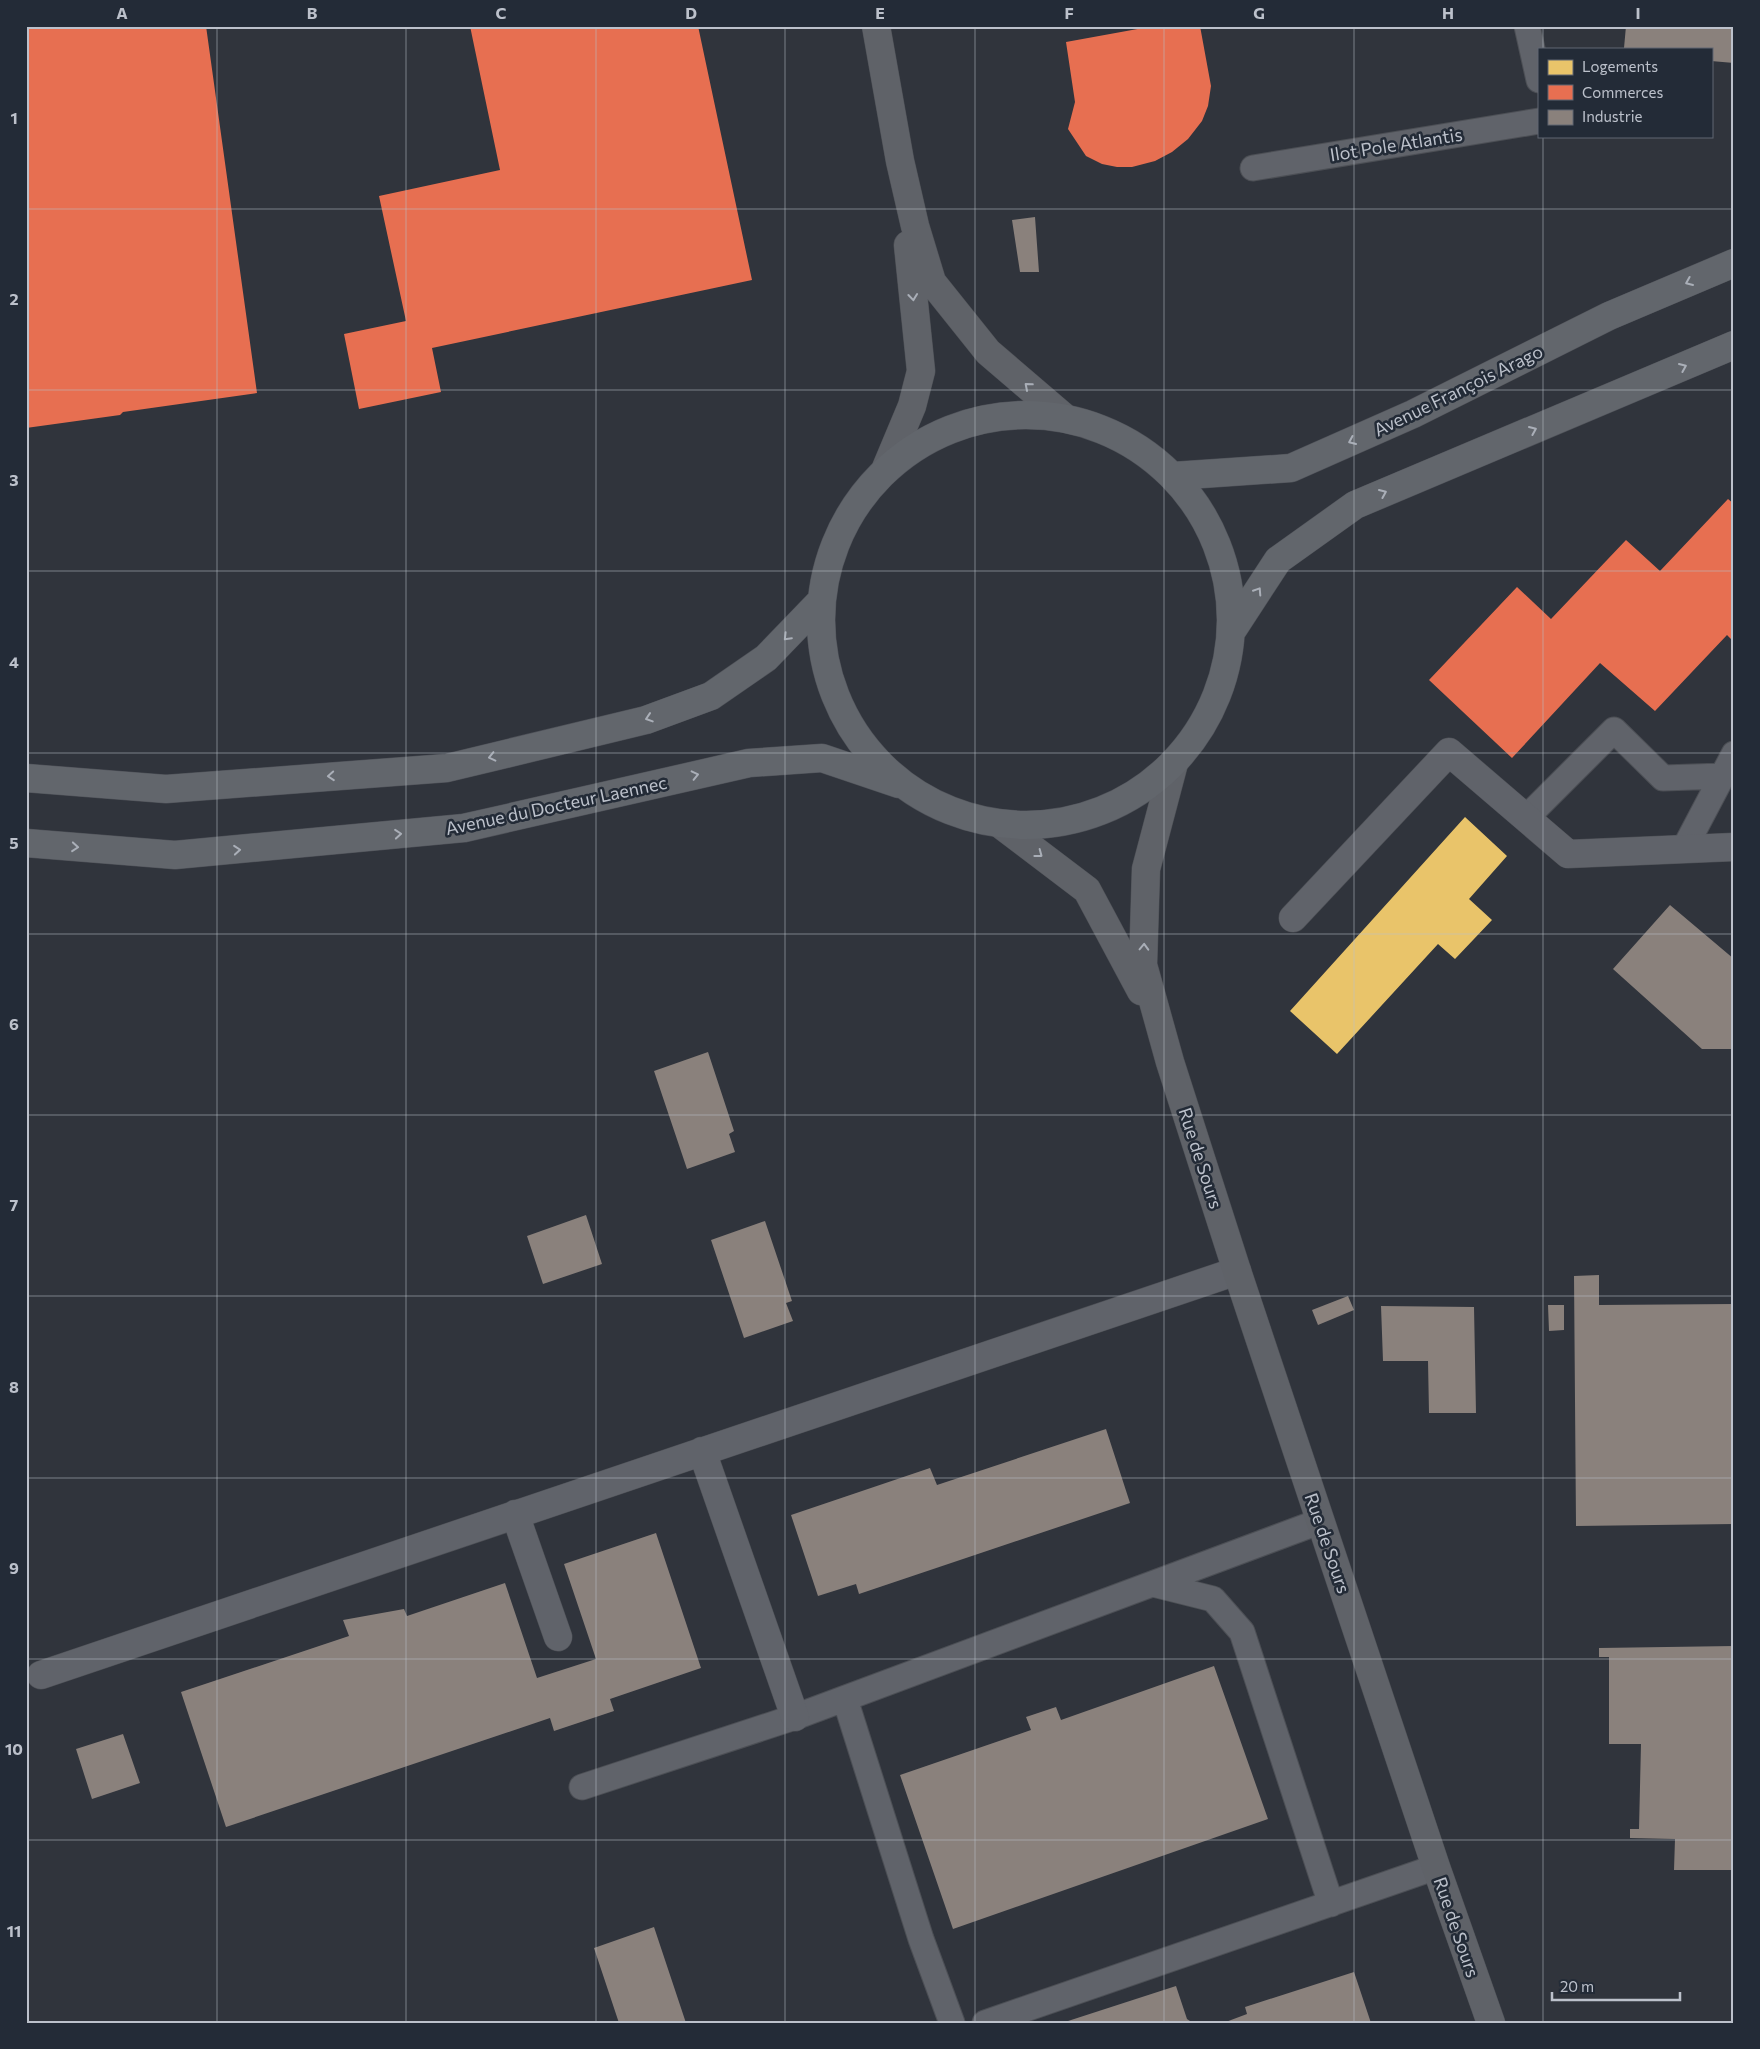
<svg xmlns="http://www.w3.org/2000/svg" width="1760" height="2049" viewBox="0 0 1760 2049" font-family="Commissioner,sans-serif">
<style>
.homes{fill:#e9c46a}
.shops{fill:#e76f51}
.industry{fill:#8a817c}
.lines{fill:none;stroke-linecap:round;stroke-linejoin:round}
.service-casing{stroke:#4c4f55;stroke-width:27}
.minor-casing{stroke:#4c4f55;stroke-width:29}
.secondary-casing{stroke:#4c4f55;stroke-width:29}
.primary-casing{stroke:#4e5158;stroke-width:29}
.service{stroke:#60636a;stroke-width:25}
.minor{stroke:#60636a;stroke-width:28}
.secondary{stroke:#5f6268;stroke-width:28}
.primary{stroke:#62666c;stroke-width:28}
.oneway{stroke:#aaafb8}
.oneway2{stroke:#a9aeb7}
.grid{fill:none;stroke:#bcc1cb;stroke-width:1;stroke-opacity:0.55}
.labels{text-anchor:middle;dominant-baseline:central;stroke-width:5;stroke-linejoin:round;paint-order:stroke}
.street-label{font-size:18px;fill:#bcc1cb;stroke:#232b37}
.neatline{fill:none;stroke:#bcc1cb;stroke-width:2}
.grid-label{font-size:16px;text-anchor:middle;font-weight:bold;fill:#bcc1cb}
</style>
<rect width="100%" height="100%" fill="#30343c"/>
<path class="homes" d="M1465 817 1507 856 1469 899 1492 920 1455 959 1438 944 1337 1054 1290 1011Z"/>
<path class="shops" d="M26 26H206L257 393 123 412 120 415 26 428Z
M470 26H698L752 280 432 348 441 392 359 409 344 334 406 321 379 196 500 170Z
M1154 26H1200L1211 86 1208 106 1202 121 1188 139 1172 152 1155 161 1132 167H1117L1102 164 1086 156 1068 129 1075 102 1066 42Z
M1728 499 1734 504V642L1727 635 1655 711 1600 663 1512 758 1429 680 1517 587 1551 619 1626 540 1660 571Z"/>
<path class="industry" d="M1626 26H1734V63L1711 61V49L1624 48Z
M1035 217 1039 272H1020L1012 220Z
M1670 905 1734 959V1049H1702L1613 969Z
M708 1052 734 1131 729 1134 735 1152 687 1169 654 1071Z
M586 1215 602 1264 543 1284 527 1236Z
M765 1221 792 1301 786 1303 793 1321 744 1338 711 1240Z
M1599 1275V1305L1734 1304V1524L1576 1526 1574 1276Z
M1348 1296 1354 1310 1318 1325 1312 1310Z
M1548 1305H1564V1330L1549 1331Z
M1381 1306 1474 1307 1476 1413H1429L1428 1361H1383Z
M1106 1429 1130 1503 859 1594 856 1584 818 1596 791 1515 930 1468 937 1485Z
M656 1533 701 1668 610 1699 614 1711 554 1731 550 1718 226 1827 181 1692 349 1636 343 1620 404 1609 407 1616 505 1583 537 1678 596 1659 564 1564Z
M1734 1646V1870H1674L1675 1839 1630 1838V1829H1639L1641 1744H1609V1657H1599V1648Z
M1214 1666 1268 1819 953 1929 900 1775 1031 1730 1026 1717 1056 1707 1061 1720Z
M123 1734 140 1783 92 1799 76 1749Z
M654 1927 686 2023H619L594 1948Z
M1354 1972 1371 2023H1223L1247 2014 1245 2007Z
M1176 1986 1187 2019 1193 2023H1069L1068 2021Z"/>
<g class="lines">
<defs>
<path id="service" d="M1527 26 1539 80
M1253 168 1539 121
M1526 818 1614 730 1663 778 1723 776
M1684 849 1734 754
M1153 1584 1213 1599 1242 1632 1331 1904
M845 1699 921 1939 952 2023
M582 1787 795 1717 1321 1521
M985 2023 1436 1867"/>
<path id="minor" d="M1293 918 1449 752 1568 854 1734 847
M702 1451 795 1717
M515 1514 558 1637
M41 1675 1237 1271"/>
<path id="secondary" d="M876 26 900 161 915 226 932 282 988 352 1065 418
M886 468 912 406 921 371 908 245
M1174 763 1146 869 1143 965 1170 1062 1237 1271 1436 1867 1491 2023
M1000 824 1087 890 1141 991"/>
<path id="primary" d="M821 620a205 205 0 1 1 410 0a205 205 0 1 1-410 0Z
M1173 476 1291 468 1413 414 1609 316 1734 263
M1231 632 1278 560 1355 505 1734 345
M26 778 166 789 447 768 646 720 711 696 766 658 821 601
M26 843 175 855 464 828 749 763 822 758 899 784"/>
</defs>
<use href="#service" class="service-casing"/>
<use href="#minor" class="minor-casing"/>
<use href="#secondary" class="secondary-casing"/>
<use href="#primary" class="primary-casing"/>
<use href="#service" class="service"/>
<use href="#minor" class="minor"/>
<use href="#secondary" class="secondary"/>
<use href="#primary" class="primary"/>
</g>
<defs><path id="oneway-chevron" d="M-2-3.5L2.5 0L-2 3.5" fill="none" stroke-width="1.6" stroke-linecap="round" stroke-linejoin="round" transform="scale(1.25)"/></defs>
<g class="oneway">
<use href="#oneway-chevron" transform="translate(1689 282) rotate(157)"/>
<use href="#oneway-chevron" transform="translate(1683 367) rotate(-23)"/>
<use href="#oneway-chevron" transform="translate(1533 430) rotate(-23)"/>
<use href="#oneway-chevron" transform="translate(1352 441) rotate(156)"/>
<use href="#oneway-chevron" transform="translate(1383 493) rotate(-23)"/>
<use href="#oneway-chevron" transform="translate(1258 591) rotate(-57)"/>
<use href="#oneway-chevron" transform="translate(787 637) rotate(134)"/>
<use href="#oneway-chevron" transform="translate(649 718) rotate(162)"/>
<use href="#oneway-chevron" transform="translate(492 757) rotate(167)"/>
<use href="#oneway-chevron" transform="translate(695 775) rotate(-13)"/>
<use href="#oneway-chevron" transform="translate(331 776) rotate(176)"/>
<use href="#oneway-chevron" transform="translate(398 834) rotate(-5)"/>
<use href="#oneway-chevron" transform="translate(75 847) rotate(5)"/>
<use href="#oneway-chevron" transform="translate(237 850) rotate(-5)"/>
</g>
<g class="oneway2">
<use href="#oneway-chevron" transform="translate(913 297) rotate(84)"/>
<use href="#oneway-chevron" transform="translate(1028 386) rotate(-139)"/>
<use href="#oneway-chevron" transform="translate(1039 854) rotate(37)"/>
<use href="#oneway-chevron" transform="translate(1144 947) rotate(-88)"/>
</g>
<path class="grid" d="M217 26V2023M406 26V2023M596 26V2023M785 26V2023M975 26V2023M1164 26V2023M1354 26V2023M1543 26V49M1543 136V2023M26 209H1734M26 390H1734M26 571H1734M26 753H1734M26 934H1734M26 1115H1734M26 1296H1734M26 1478H1734M26 1659H1734M26 1840H1734"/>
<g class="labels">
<g class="street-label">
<text transform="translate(1396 144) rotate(-9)">Ilot Pole Atlantis</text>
<text transform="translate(1458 390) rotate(-26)">Avenue François Arago</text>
<text transform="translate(556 805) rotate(-12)">Avenue du Docteur Laennec</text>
<text transform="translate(1201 1158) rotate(72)">Rue de Sours</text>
<text transform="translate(1328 1543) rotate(71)">Rue de Sours</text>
<text transform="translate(1457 1927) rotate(71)">Rue de Sours</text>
</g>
</g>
<rect width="1760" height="2049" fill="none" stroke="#232b37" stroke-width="55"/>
<rect x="1538" y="48" width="175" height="90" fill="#232b37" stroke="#606772"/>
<rect x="1548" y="60" width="25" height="15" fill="#e9c46a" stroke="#606772"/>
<text x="1582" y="72" font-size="15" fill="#bcc1cb">Logements</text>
<rect x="1548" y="85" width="25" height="15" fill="#e76f51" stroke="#606772"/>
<text x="1582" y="98" font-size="15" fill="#bcc1cb">Commerces</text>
<rect x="1548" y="110" width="25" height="15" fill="#8a817c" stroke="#606772"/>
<text x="1582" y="122" font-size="15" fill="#bcc1cb">Industrie</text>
<path d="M1552 1992v8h128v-8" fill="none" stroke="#bcc1cb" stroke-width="2.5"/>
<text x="1560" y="1992" font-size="15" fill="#bcc1cb" stroke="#232b37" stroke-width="4" paint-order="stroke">20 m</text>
<rect x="28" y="28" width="1704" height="1994" class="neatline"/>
<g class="grid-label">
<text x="122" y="19">A</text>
<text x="312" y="19">B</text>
<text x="501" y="19">C</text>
<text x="691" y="19">D</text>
<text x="880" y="19">E</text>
<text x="1069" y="19">F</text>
<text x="1259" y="19">G</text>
<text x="1448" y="19">H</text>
<text x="1638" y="19">I</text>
<text x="14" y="124">1</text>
<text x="14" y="305">2</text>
<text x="14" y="486">3</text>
<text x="14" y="668">4</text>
<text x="14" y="849">5</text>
<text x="14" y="1030">6</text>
<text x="14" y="1211">7</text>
<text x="14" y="1393">8</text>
<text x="14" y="1574">9</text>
<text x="14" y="1755">10</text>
<text x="14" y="1937">11</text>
</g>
</svg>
